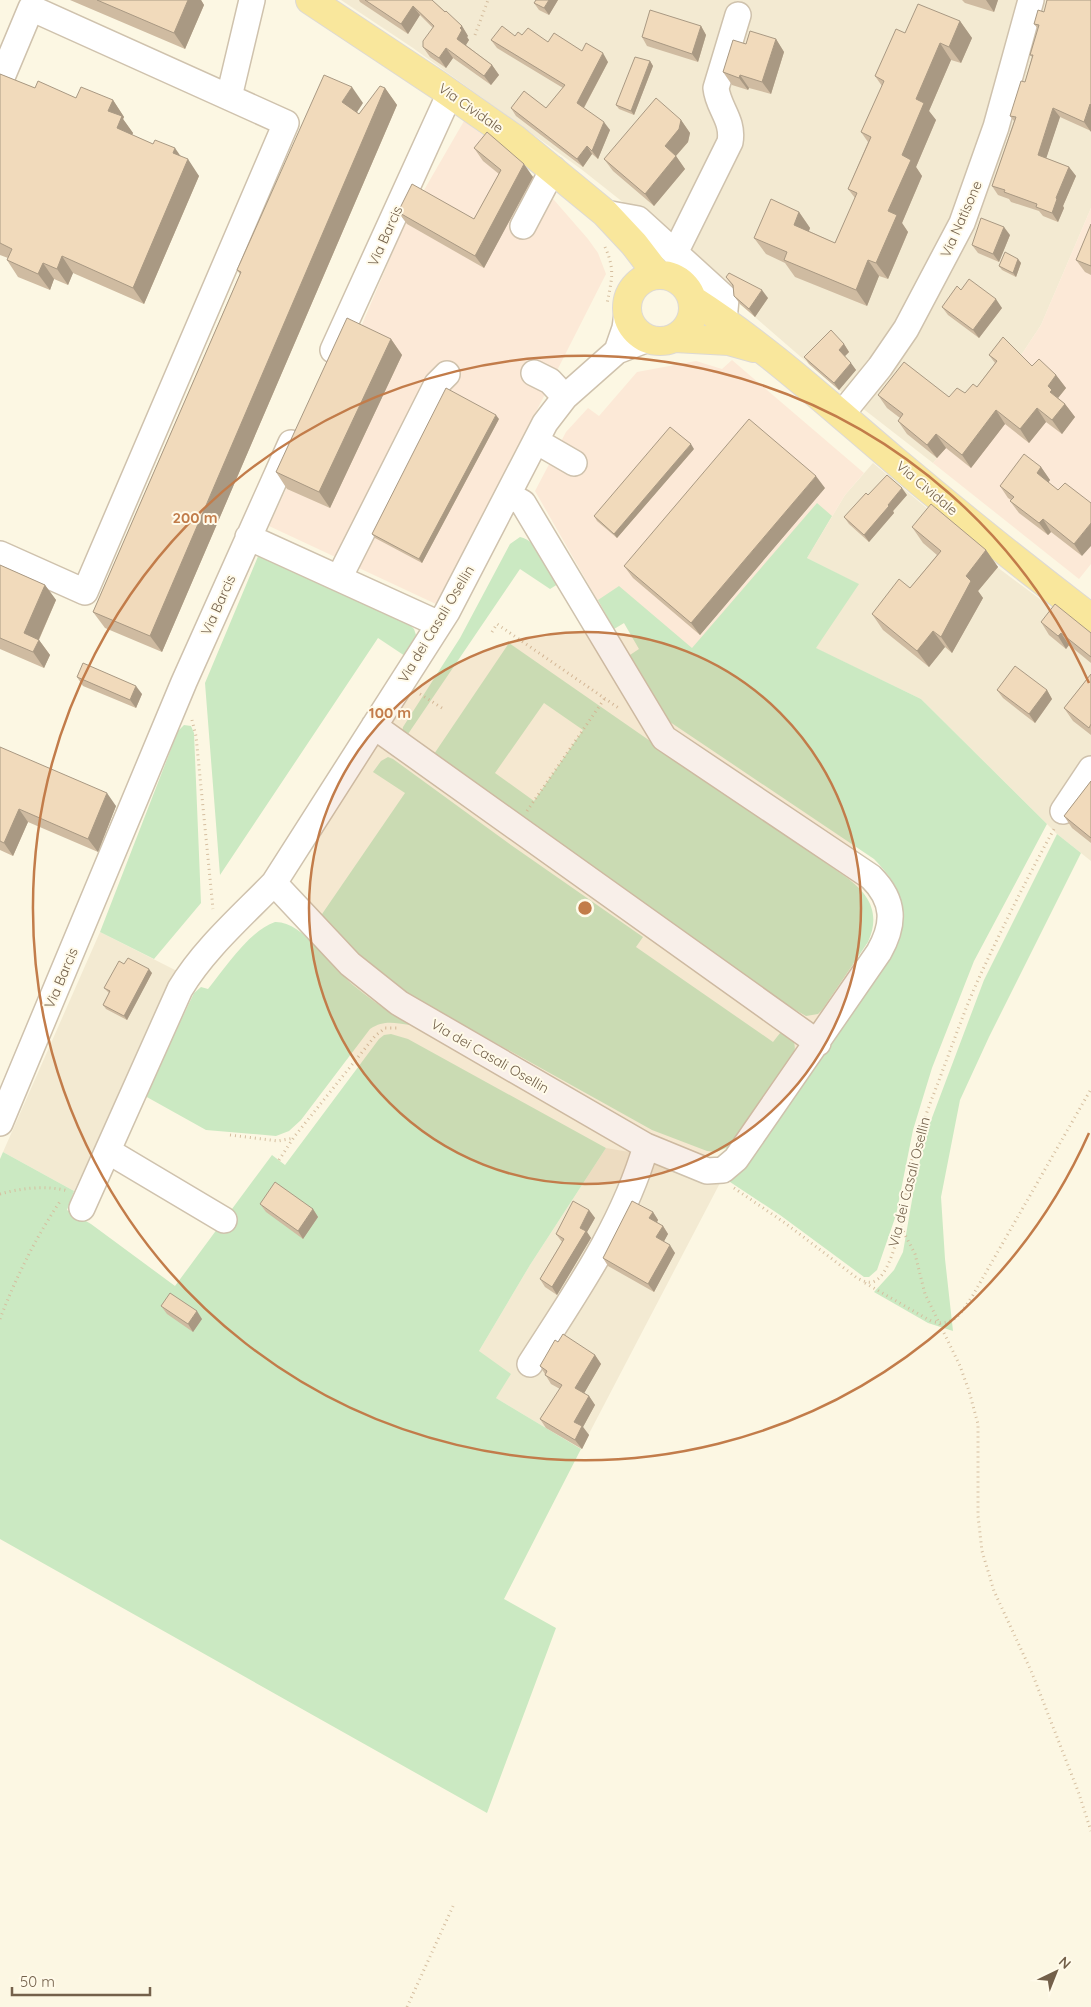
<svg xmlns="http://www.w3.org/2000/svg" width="1091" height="2007" viewBox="0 0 1091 2007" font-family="Quicksand,sans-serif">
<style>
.residential{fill:#f3ead2}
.commercial{fill:#fce9d7}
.green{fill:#cbe9c2;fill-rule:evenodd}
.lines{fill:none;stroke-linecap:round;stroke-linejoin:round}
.minor-casing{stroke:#cfc2ad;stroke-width:28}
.major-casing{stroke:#ddd9d4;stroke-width:30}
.path{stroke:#d5be9f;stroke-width:3;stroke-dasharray:1 4;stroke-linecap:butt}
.minor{stroke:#fff;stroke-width:25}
.major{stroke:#f9e79c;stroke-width:28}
.wall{fill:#cfbba1}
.shaded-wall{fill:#a99983}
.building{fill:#f1dabb;stroke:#a99983}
.ring{fill:none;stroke:#c27c4a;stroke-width:2.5}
.labels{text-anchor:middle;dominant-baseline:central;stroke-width:4;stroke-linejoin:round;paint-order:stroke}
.street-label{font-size:14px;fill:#73604a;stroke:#fffae9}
.centre{fill:#c27c4a;stroke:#fffae9;stroke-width:2.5}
.ring-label{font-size:15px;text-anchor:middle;font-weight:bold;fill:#c27c4a;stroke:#fffae9;stroke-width:4;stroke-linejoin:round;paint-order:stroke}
</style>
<rect width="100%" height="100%" fill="#fcf7e3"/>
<path class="residential" d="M341 0H1091V208L1041 325 1020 357 986 400 933 463 839 390 726 292 672 241 581 169 413 48Z
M873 463 997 567 1091 637V861L1057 834 921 699 815 648 858 584 807 558 845 495Z
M100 932 177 971 74 1191 3 1152Z
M606 1148 664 1158 720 1183 581 1449 496 1398 479 1351 530 1265Z"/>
<path class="commercial" d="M464 121 496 145 534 177 588 239 598 253 606 274 438 605 269 526 358 334 405 223Z
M1091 208V564L1079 579 933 463 986 400 1020 357 1041 325Z
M732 360 864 473 845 495 807 558 670 722 630 655 639 649 624 623 614 629 535 491 566 432 588 408 599 416 637 372 696 361 722 369Z"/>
<path class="green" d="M817 503 832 516 807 558 859 584 816 648 921 699 1047 824 974 961 932 1068 913 1130 896 1215 877 1270 869 1277H864L780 1215 724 1178 741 1169 751 1160 889 958C907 913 910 896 874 859L670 722 630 655 639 649 624 623 614 629 598 600 619 586 692 648Z
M520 537C539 541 549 569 558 584L550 589 520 569 406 737 402 732 403 727 460 638 510 544Z
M259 554 408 623 414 629 416 635 405 656 378 638 220 875 205 683Z
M509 643 846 877C869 894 881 913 868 942L822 1010 818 1014 806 1016 792 1008 520 820 432 757ZM544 703 583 730 534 801 495 773Z
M184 725 191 726 194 733 201 903 154 959 100 932 178 731Z
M388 757 393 759 511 845 643 937 636 947 773 1042 784 1028C792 1038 798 1043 793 1056L729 1147 716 1152 707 1151 652 1130 404 992 368 964 320 917 405 793 373 772 381 761Z
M1057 834 1081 853 989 1037 960 1100 941 1197 945 1259 953 1331 928 1323 874 1292 894 1270 903 1252 916 1177 927 1131 984 980Z
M275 922C303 921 333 968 353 985 371 1000 390 1013 410 1025 394 1023 384 1020 370 1029L301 1120 289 1131 276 1136 206 1130 145 1096 194 993 201 987 208 989C225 968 249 931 275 922Z
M391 1034 408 1039 606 1148 530 1265 479 1351 511 1374 496 1398 581 1449 504 1599 556 1628 487 1813 0 1539V1159L3 1152 74 1191 67 1210 91 1224 175 1286 272 1155 285 1165 379 1039 384 1035Z"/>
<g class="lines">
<defs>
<path id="minor" d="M0 82 31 8 286 123 85 592 0 554
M229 97 252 0
M605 213 638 219 726 299 724 320
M523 226 553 169
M675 253 730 142C734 120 718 108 716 88L738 15
M333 350 450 93
M617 351 625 328 627 314
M534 373 550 381 565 397
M841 415 880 367 906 329 962 223 996 127 1031 0
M536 441 574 463
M509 495 523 503 664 738 871 877C895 901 895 924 879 952L736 1159 723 1170 707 1171 646 1146 399 1003 350 964 274 883 447 612 545 423 565 397 617 351 648 339
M248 537 439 624
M339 578 437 384 447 374
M374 726 818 1043
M1063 811 1091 769
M0 1123 184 682 291 443
M108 1151 224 1220
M82 1208 180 989C204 949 241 917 274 883
M530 1364C574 1295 623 1226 646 1146"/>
<path id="major" d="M310 0 438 85 515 139 605 213 634 244 657 274
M627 308a33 33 0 1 1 66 0a33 33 0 1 1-66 0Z
M693 300C765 346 828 404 894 460 958 514 1024 567 1091 618
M675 338 729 341 754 348"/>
</defs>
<use href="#minor" class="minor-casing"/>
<use href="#major" class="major-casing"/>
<path class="path" d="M475 35 488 0
M605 247C616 271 611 281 607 304
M492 632 497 624 620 709
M420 694 442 708
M192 720 196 736 213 909
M527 811 605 698
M230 1135 278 1141 294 1138
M279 1160 294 1137 375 1036 385 1028H398
M734 1188 785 1223 857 1278C863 1281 869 1284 875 1281 898 1269 906 1188 911 1163 920 1127 934 1094 947 1059 957 1032 967 1004 979 978 1002 928 1027 878 1054 829
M0 1194C21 1188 47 1185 68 1191
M901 1227 915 1254 925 1294 960 1366 969 1391 978 1424V1516L982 1551 994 1591 1032 1673 1078 1791 1091 1831
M865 1283 931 1321C954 1328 961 1313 973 1295L1091 1089
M0 1319C16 1277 36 1237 61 1200
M407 2007 454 1904"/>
<use href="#minor" class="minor"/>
<use href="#major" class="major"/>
</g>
<path class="wall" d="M70 0H201L204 5 185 49Z
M359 0H432L462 26 468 36 467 37 469 40 466 45 492 65 499 75 491 85 453 58 446 68 430 57 423 47 433 28 420 15 408 34 360 2Z
M536 0H558L549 15 539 10 534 3Z
M962 0H998L994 12 965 3Z
M1091 0V131L1060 117 1046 158 1069 167 1076 176 1063 206 1064 208 1058 222 1043 216 1039 211 1011 202 1009 199 998 195 992 186 1014 121 1010 116 1025 82 1032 57 1030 55 1038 29 1034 24 1044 12Z
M960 21 972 38 961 63 951 60 929 111 936 120 916 167 922 176 902 223 908 232 888 279 879 276 867 306 795 277 785 263 766 254 754 238 799 212 810 228 809 231 835 243 855 198 848 189 868 142 861 132 882 86 875 76 905 33Z
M701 26 706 35 698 62 647 46 642 37Z
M522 35 548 42 582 51 608 62 584 108 610 130 598 159 592 154 583 167 516 116 511 108H546L563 88 497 48 491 40Z
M776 39 784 52 771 94 749 88 748 90 732 85 723 72 746 44Z
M650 61 653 66 634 115 619 109 616 105Z
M0 74 35 88 76 98 113 100 124 117 123 119 133 133 132 135 181 156 199 176 144 304 73 273 68 285 54 279 50 290 18 277 7 260 8 258 0 255Z
M385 88 397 105 162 652 105 628 93 612 240 274 237 270 363 103 357 112 359 114Z
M681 120 690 133 688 142 676 156 685 169 654 206 613 171 604 159Z
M474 148 533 177 484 268 407 224 398 212 474 219 499 174 483 161Z
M1091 224V275L1085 272 1076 260Z
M1010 235 999 262 978 253 972 245Z
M1018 259 1021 263 1016 277 1002 270 999 266Z
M726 277 768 298 755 317 740 304 734 296 733 287Z
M961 290 1002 308 979 338 948 315 942 307Z
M391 339 402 355 330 508 287 489 276 472Z
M844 344 849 352 845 356 856 370 839 390 809 364 804 357Z
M989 355 1032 366 1056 375 1066 388 1058 398 1065 404 1075 417 1062 434 1046 422 1029 443 1005 424 971 468 946 448 937 458 907 434 898 421 900 418 887 408 878 395 949 397 965 393 977 387 995 363Z
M499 419 422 563 375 538 372 534Z
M694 449 617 538 597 521 594 516Z
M1041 467 1050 480 1048 482 1082 556 1051 532 1048 535 1019 513 1010 501 1011 500 1008 498 1000 486Z
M825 488 700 635 633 578 624 566Z
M868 495H907L893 511 894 513 869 542 849 524 844 517Z
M912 527 986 550 998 567 978 591 983 598 952 653 945 647 929 667 883 630 872 614 910 588 937 555 923 543Z
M0 565 45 585 56 600 39 640 50 655 44 668 0 649Z
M1041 622 1091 633V663L1069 645 1066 649 1049 635Z
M1091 674V735L1073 721 1064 708Z
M77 677 142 694 136 708 83 686Z
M997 690H1047L1052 699 1035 723 1003 698Z
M0 747 116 806 98 852 28 822 13 856 0 850Z
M1091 781V843L1072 828 1064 816Z
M124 964 152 973 127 1020 106 1009 103 1005 109 993 104 988Z
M260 1204 313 1209 318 1217 303 1239 266 1212Z
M589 1210 595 1218 587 1232 591 1238 557 1295 545 1287 540 1279 562 1242 556 1234Z
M653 1212 658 1220 657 1222 663 1226 668 1234 664 1241 675 1253 654 1292 608 1266 603 1258Z
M161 1306 202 1319 193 1332 167 1314Z
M558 1342 595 1355 601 1364 584 1393 589 1396 595 1405 583 1427 589 1435 582 1449 546 1428 540 1419 560 1389 551 1384 540 1366Z"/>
<path class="shaded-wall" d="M188 0H201L204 5 185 49 174 33Z
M549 0H558L549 15 544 8Z
M986 0H998L994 12Z
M413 6 420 15 408 34 401 24Z
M960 21 972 38 961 63 949 47Z
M462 26 468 36 467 37 469 40 464 48 457 39 460 28Z
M701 26 706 35 698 62 692 54Z
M776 39 784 52 771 94 762 82Z
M940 43 951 60 929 111 936 120 916 167 922 176 902 223 908 232 888 279 876 263 916 99Z
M446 48 453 58 446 68 439 58Z
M603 53 608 62 582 111 577 103Z
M650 61 653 66 634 115 631 111Z
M492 65 499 75 491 85 484 76Z
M740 75 749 88 748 90 739 78Z
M352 87 363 103 353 118 342 102Z
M385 88 397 105 162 652 150 636Z
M113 100 124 117 123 119 133 133 128 144 117 128 108 111Z
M1090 104 1091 105V132L1084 122Z
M1053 108 1060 117 1044 165 1038 155Z
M681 120 690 133 688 142 674 158 665 146Z
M604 122 610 130 598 159 592 151Z
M587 146 592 154 583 167 577 159Z
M175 148 186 164 188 159 199 176 144 304 133 288 173 153Z
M676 156 685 169 654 206 645 194Z
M524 164 533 177 484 268 475 256Z
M1069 167 1076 176 1063 206 1064 208 1058 222 1052 213 1056 198Z
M799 212 810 228 805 241 794 225Z
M1004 227 1010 235 999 262 993 254Z
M62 256 73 273 68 285 57 269Z
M1018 259 1021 263 1016 277 1013 273Z
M868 260 879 276 867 306 856 290Z
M43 263 54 279 50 290 38 274Z
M762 290 768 298 755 317 749 309Z
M996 299 1002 308 979 338 973 330Z
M391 339 402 355 330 508 319 492Z
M844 344 849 352 844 357 839 350Z
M851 363 856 370 839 390 834 383Z
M1056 375 1066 388 1058 398 1050 392 1048 386Z
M1065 404 1075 417 1062 434 1052 420Z
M1037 408 1046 422 1029 443 1020 429Z
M996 410 1005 424 971 468 962 455Z
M496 415 499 419 422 563 419 559Z
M936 434 946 448 937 458 927 445Z
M691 444 694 449 617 538 614 534Z
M1041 467 1050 480 1046 486 1037 473Z
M816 476 825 488 700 635 691 623Z
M902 488 907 495 893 511 894 513 869 542 864 535 888 505Z
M1043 519 1051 532 1048 535 1039 523Z
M1091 523V546L1082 556 1074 544Z
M986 550 998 567 978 591 983 598 952 653 941 637 966 576Z
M45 585 56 600 35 648 24 633Z
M933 631 945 647 929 667 917 651Z
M1061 633 1069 645 1066 649 1058 636Z
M39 640 50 655 44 668 33 652Z
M136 686 142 694 136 708 130 700Z
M1047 690 1052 699 1035 723 1029 714Z
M107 793 116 806 98 852 88 839Z
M19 809 28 822 13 856 4 843Z
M149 969 152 973 127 1020 124 1016Z
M313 1209 318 1217 303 1239 298 1231Z
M589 1210 595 1218 587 1232 591 1238 557 1295 552 1287 580 1228Z
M653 1212 658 1220 655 1226 649 1218Z
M663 1226 668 1234 662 1245 656 1237Z
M670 1245 675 1253 654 1292 648 1284Z
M197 1311 202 1319 193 1332 188 1324Z
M595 1355 601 1364 582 1397 575 1388Z
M589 1396 595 1405 583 1427 589 1435 582 1449 575 1440 574 1422Z"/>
<path class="building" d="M97 0H188L174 33Z
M365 0H432L445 12 446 11 462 26 460 28 462 30 457 39 492 65 484 76 446 48 439 58 423 47V41L434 26 413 6 401 24Z
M536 0H549L544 8 534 3Z
M1047 0H1091V105L1090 104 1084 122 1053 108 1038 155 1069 167 1056 198 1057 199 1052 213 1036 207 1037 204 1004 192 1005 190 992 186 1016 117 1010 116 1021 81 1025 82 1033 55H1030L1039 25 1034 24 1038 10 1044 12Z
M918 4 960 21 949 47 940 43 916 99 924 103 902 155 911 160 888 211 897 215 876 263 868 260 856 290 784 260 787 252 754 238 771 199 799 212 794 225 835 243 857 193 848 189 871 137 861 132 884 81 875 76 896 29 905 33Z
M650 10 701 26 692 54 642 37Z
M502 26 515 36 518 32 522 35 528 28 548 42 554 33 582 51 586 43 603 53 577 103 604 122 592 151 587 146 577 159 511 108 524 91 546 108 565 85 491 40Z
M750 31 776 39 762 82 740 75 739 78 723 72 733 40 746 44Z
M635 57 650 61 631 111 616 105Z
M0 74 35 88 38 81 76 98 81 87 113 100 108 111 122 116 117 128 153 144 155 140 175 148 173 153 188 159 133 288 62 256 57 269 43 263 38 274 7 260 12 249 0 243Z
M324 75 352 87 342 102 359 114 380 86 385 88 150 636 93 612 241 272 237 270Z
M656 98 681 120 679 129 665 146 676 156 645 194 604 159Z
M487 132 524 164 475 256 398 212 412 184 474 219 501 170 474 148Z
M981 218 1004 227 993 254 972 245Z
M1091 224V266L1076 260Z
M1005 252 1018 259 1013 273 999 266Z
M729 273 762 290 749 309 734 296 733 285 726 277Z
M969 279 996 299 973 330 942 307 957 286 961 290Z
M347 318 391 339 319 492 276 472Z
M831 330 844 344 839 350 851 363 834 383 804 357Z
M1003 337 1032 366 1039 359 1056 375 1048 386 1052 390 1050 392 1065 404 1052 420 1037 408 1020 429 996 410 962 455 936 434 927 445 898 421 903 414 878 395 904 362 949 397 957 388 965 393 973 384 977 387 997 361 989 355Z
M446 388 496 415 419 559 372 534Z
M749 419 816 476 691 623 624 566Z
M670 427 691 444 614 534 594 516Z
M1024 454 1041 467 1037 473 1058 490 1065 483 1091 503V523L1074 544 1043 519 1039 523 1010 501 1014 497 1000 486Z
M887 475 902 488 888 505 889 506 864 535 844 517 866 493 868 495Z
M931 504 986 550 966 576 971 581 941 637 933 631 917 651 872 614 899 579 910 588 941 551 912 527Z
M0 565 45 585 24 633 39 640 33 652 0 638Z
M1055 604 1091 633V657L1061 633 1058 636 1041 622Z
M83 663 136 686 130 700 77 677Z
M1015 666 1047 690 1029 714 997 690Z
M1091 674V724L1089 728 1064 708Z
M0 747 107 793 88 839 19 809 4 843 0 841Z
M1091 781V838L1064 816Z
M128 958 149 969 124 1016 103 1005 110 991 104 988 119 961 124 964Z
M275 1182 313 1209 298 1231 260 1204Z
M573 1201 589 1210 580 1228 586 1231 552 1287 540 1279 564 1239 556 1234Z
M632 1201 653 1212 649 1218 663 1226 656 1237 670 1245 648 1284 603 1258Z
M170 1293 197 1311 188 1324 161 1306Z
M563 1334 595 1355 575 1388 589 1396 574 1422 582 1426 575 1440 540 1419 562 1385 545 1375 547 1371 540 1366 555 1340 558 1342Z"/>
<circle cx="585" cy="908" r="276" fill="#c27c4a" fill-opacity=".12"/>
<g class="ring">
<circle cx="585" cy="908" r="276"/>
<path d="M1089 1133A552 552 0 1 1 1089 683"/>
</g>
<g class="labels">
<g class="street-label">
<text transform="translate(471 108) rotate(35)">Via Cividale</text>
<text transform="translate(961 219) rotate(-66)">Via Natisone</text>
<text transform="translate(385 236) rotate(-66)">Via Barcis</text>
<text transform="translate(927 488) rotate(40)">Via Cividale</text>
<text transform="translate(218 605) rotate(-66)">Via Barcis</text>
<text transform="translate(436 624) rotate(-59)">Via dei Casali Osellin</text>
<text transform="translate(61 978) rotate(-67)">Via Barcis</text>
<text transform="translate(490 1056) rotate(30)">Via dei Casali Osellin</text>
<text transform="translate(909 1182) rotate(-76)">Via dei Casali Osellin</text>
</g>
</g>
<circle cx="585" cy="908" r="8" class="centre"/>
<g class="ring-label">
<text x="195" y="523">200 m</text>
<text x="390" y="718">100 m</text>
</g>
<g transform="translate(1056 1972) rotate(43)" stroke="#fffae9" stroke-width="4" paint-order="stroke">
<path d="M0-4L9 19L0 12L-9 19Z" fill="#73604a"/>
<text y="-8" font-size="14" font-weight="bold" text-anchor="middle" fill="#73604a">N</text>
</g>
<path d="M12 1987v8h138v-8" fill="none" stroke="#73604a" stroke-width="2.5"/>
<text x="20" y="1987" font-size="15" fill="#73604a" stroke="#fffae9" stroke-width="4" paint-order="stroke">50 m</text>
</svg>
